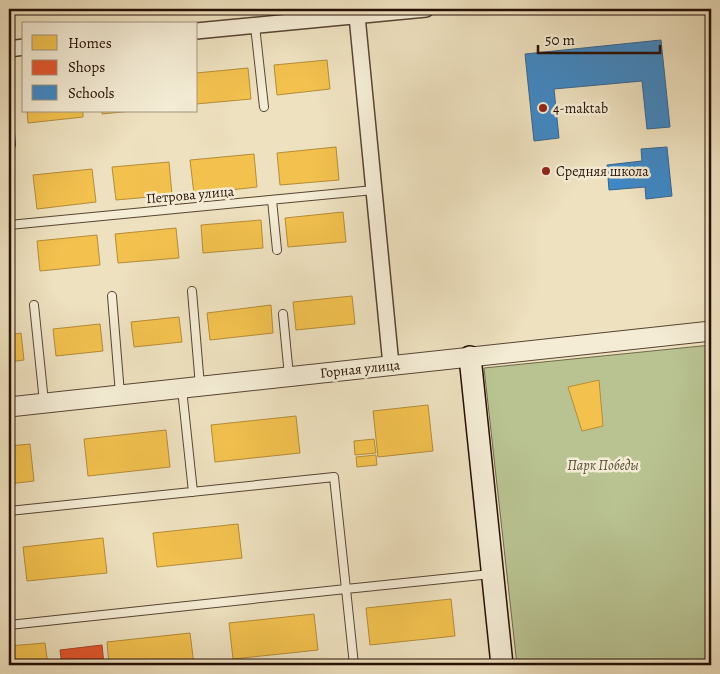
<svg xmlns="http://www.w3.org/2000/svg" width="720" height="674" viewBox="0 0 720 674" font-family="Alegreya,serif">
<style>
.green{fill:#b9c392;stroke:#70694b}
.homes{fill:#f2c14e;stroke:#b58c38}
.shops{fill:#e4572e;stroke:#ab4121}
.schools{fill:#3f88c5;stroke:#38648b}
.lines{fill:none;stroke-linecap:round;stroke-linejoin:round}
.service-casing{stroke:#584433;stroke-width:10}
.minor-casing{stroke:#584433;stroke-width:18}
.tertiary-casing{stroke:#584433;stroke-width:21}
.secondary-casing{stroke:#260f04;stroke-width:24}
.service{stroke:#f4ecd5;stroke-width:8}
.minor{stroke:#f4ecd5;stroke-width:15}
.tertiary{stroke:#f4ecd5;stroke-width:19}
.secondary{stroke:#f4ecd5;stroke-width:21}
.poi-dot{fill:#8f2418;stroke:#f4ecd5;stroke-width:2}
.labels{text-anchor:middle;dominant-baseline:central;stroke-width:5;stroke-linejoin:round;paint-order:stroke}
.poi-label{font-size:14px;fill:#260f04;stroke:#f4ecd5;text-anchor:start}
.street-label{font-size:14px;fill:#260f04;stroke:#f4ecd5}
.park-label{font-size:14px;font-style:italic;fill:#594e36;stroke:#f4ecd5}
</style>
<rect width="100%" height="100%" fill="#eee1bf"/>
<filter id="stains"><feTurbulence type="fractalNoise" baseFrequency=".004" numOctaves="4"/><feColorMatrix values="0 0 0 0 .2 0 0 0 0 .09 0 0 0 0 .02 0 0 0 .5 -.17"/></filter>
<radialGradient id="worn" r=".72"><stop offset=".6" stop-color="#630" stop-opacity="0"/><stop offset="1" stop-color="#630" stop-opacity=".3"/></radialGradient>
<path class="green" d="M711 345V665H517L484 368Z"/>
<path class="homes" d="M327 60 330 89 277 95 274 65Z
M248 68 251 99 196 104V73Z
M27 111H83V117L28 123Z
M102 111H132L102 114Z
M336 147 339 180 280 185 277 153Z
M254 154 257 187 194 194 190 160Z
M169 162 172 195 116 200 112 167Z
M92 169 96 202 37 209 33 175Z
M343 212 346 242 288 247 285 218Z
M261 220 263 248 203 253 201 225Z
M176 228 179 258 118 263 115 234Z
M97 235 100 265 40 271 37 241Z
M9 245 13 274 9 275Z
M352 296 355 324 296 330 293 302Z
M271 305 273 333 210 340 207 313Z
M179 317 182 342 134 347 131 322Z
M100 324 103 351 56 356 53 329Z
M21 333 24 360 9 362V335Z
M599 380 603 426 582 431 568 387Z
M428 405 433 451 378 457 373 411Z
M296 416 300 453 215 462 211 425Z
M166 430 170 467 88 476 84 439Z
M374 439 376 453 355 455 354 441Z
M30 444 34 481 9 484V446Z
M376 455 377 465 357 467 356 457Z
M238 524 242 558 157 567 153 533Z
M103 538 107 573 27 581 23 547Z
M451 599 455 636 370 645 366 608Z
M314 614 318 650 233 659 229 623Z
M190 633 194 665H109L107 642Z
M45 643 48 665H9V646Z"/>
<path class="shops" d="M102 645 104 665H62L60 650Z"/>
<path class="schools" d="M661 40 670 127 647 129 642 81 554 89 559 138 534 141 525 54Z
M667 147 672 196 646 199 645 187 609 190 607 165 642 161 641 149Z"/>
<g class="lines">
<defs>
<path id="service" d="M255 26 264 107
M9 122 11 145
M272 200 277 250
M9 225 374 190
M192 291 200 386
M112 296 120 394
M34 305 44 402
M283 314 289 376
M182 389 193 492
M9 511 334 477 346 589 491 574
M9 625 346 589 354 665"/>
<path id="minor" d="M357 16 391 365
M196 31 426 9
M9 49 24 47"/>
<path id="tertiary" d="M9 407 711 331"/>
<path id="secondary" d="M470 357 502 665"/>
</defs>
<use href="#service" class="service-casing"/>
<use href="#minor" class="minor-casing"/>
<use href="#tertiary" class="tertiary-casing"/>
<use href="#secondary" class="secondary-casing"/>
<use href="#service" class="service"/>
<use href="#minor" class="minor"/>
<use href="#tertiary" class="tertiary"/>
<use href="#secondary" class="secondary"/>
</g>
<g class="poi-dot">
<circle cx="543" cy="108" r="5"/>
<circle cx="546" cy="171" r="5"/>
</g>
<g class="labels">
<g class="poi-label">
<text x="553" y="108">4-maktab</text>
<text x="556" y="171">Средняя школа</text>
</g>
<g class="street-label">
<text transform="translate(190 195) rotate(-5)">Петрова улица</text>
<text transform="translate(360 369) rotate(-6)">Горная улица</text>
</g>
<g class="park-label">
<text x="603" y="465">Парк Победы</text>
</g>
</g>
<rect width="720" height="674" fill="none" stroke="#eee1bf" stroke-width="30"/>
<rect x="10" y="10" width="700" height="654" fill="none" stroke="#260f04" stroke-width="2.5"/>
<rect x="15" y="15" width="690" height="644" fill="none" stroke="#260f04"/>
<rect x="22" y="22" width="175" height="90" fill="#f4ecd5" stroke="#a29481"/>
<rect x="32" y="35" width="25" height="15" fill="#f2c14e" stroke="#a29481"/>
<text x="68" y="48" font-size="15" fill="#260f04">Homes</text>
<rect x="32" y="60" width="25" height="15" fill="#e4572e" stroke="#a29481"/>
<text x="68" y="72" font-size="15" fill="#260f04">Shops</text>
<rect x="32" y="85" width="25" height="15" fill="#3f88c5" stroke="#a29481"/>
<text x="68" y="98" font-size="15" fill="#260f04">Schools</text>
<path d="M538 45v8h122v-8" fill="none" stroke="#260f04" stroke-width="2.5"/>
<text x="545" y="45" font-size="15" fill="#260f04" stroke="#f4ecd5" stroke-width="4" paint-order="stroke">50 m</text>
<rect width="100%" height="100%" filter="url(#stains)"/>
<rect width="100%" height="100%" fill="url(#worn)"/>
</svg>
